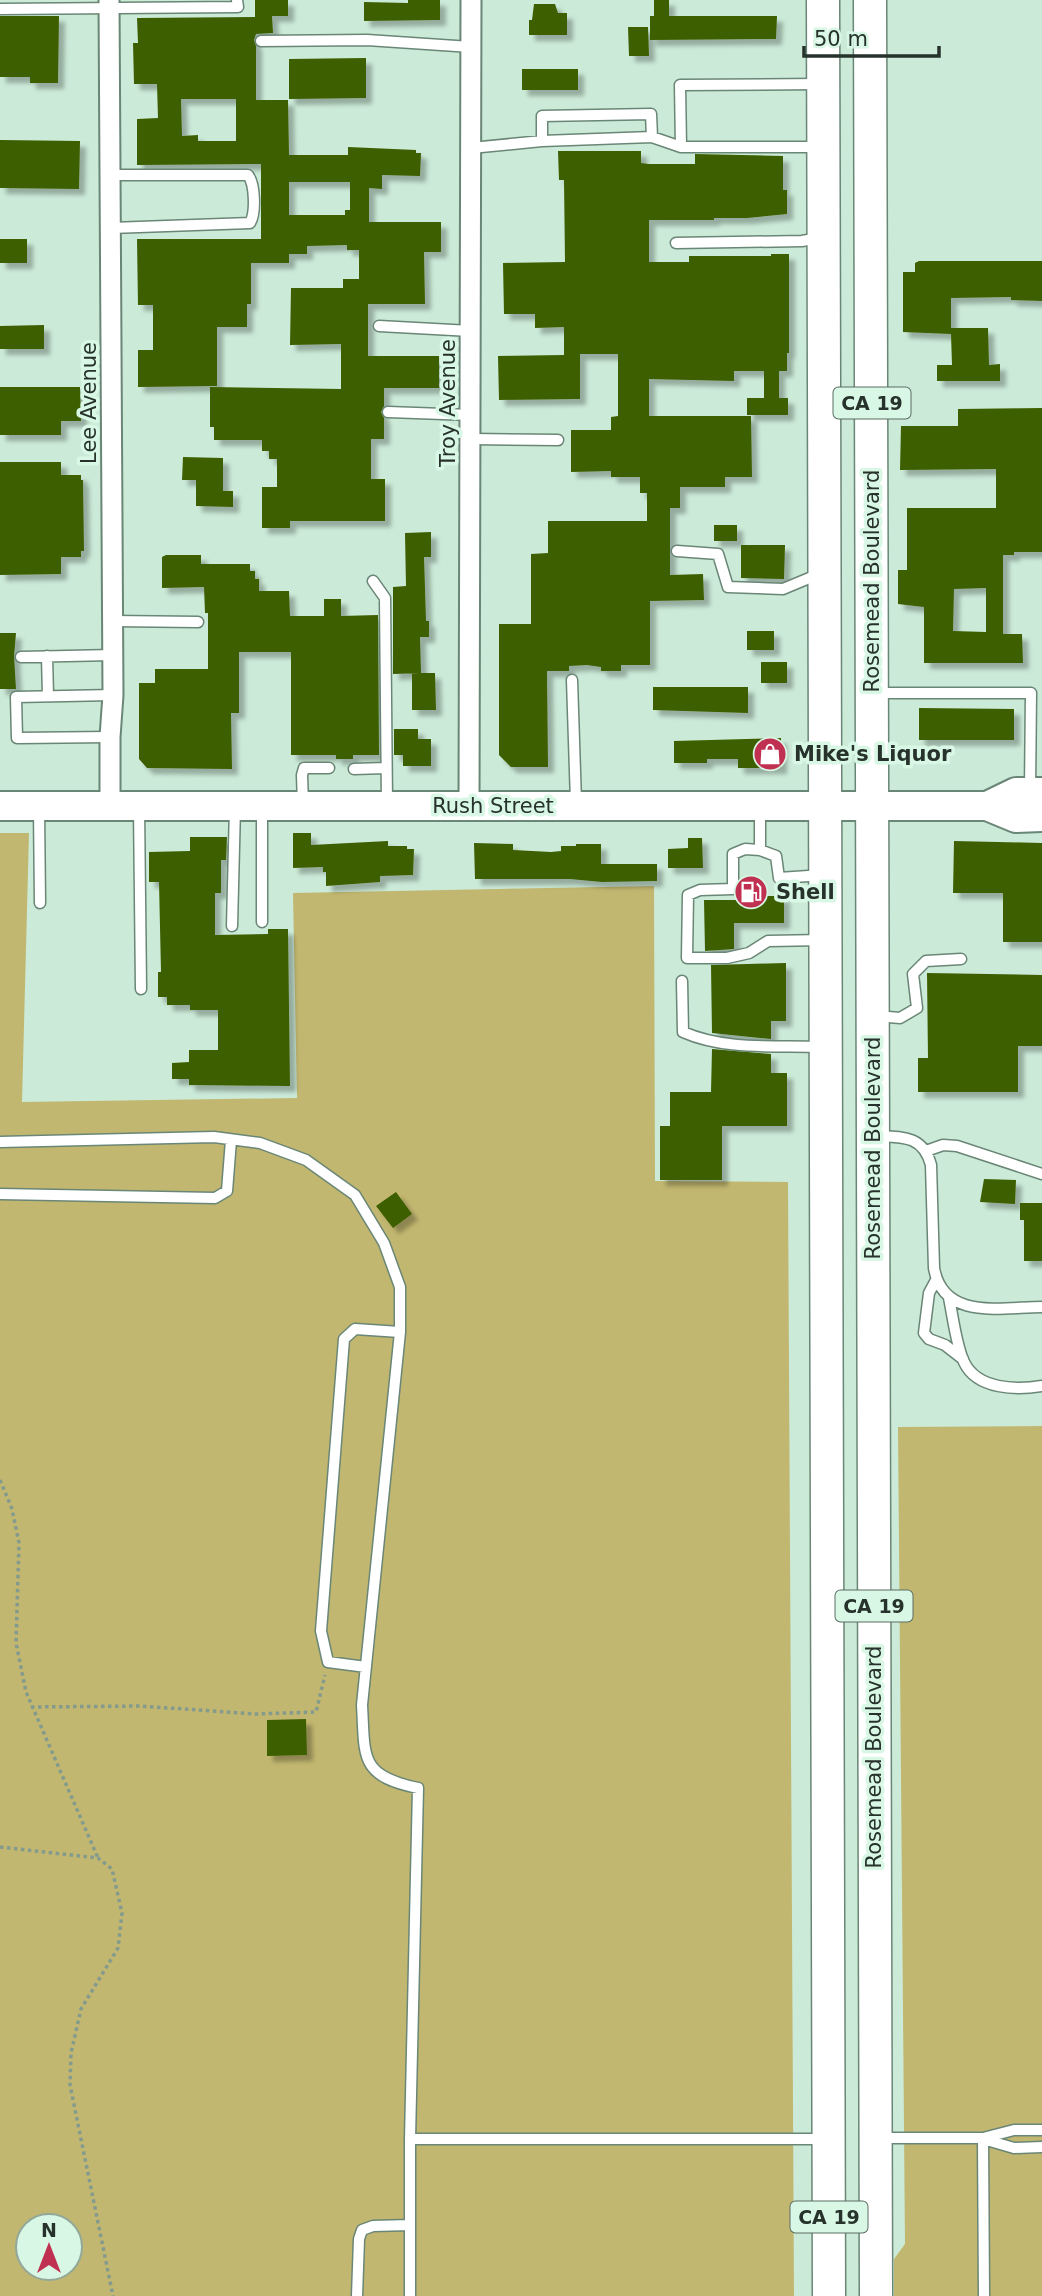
<svg xmlns="http://www.w3.org/2000/svg" width="1042" height="2296" viewBox="0 0 1042 2296" font-family="'DejaVu Sans',sans-serif">
<style>
.green{fill:#c2b770;fill-rule:evenodd}
.building{fill:#3d5f04;fill-rule:evenodd;filter:url(#shadow)}
.lines{fill:none;stroke-linecap:round;stroke-linejoin:round}
.lane-casing{stroke:#6a8676;stroke-width:13}
.street-casing{stroke:#6a8676;stroke-width:23}
.secondary-casing{stroke:#6a8676;stroke-width:32}
.primary-casing{stroke:#6a8676;stroke-width:35}
.path{stroke:#849a8d;stroke-width:3.5;stroke-dasharray:3.5 3.5;stroke-linecap:butt}
.lane{stroke:#fff;stroke-width:10}
.street{stroke:#fff;stroke-width:19}
.secondary{stroke:#fff;stroke-width:28}
.primary{stroke:#fff;stroke-width:32}
.labels{text-anchor:middle;dominant-baseline:central;stroke-width:7;stroke-linejoin:round;paint-order:stroke}
.shield{fill:#d8f7e4;stroke:#5b6d62;stroke-width:2}
.shield-label{font-size:19px;font-weight:bold;fill:#26322b}
.street-label{font-size:21px;fill:#26322b;stroke:#d8f7e4}
.poi-label{font-size:21px;font-weight:bold;fill:#26322b;stroke:#d8f7e4;text-anchor:start}
</style>
<defs>
<filter id="shadow"><feDropShadow dx="6" dy="6" stdDeviation="2" flood-color="#0004"/></filter>
</defs>
<rect width="100%" height="100%" fill="#cbead7"/>
<path class="green" d="M0 833H29L22 1102 297 1098 293 893 654 886 655 1181 788 1182 794 2296H0ZM28 2226H70V2268H28Z
M1042 1426V2296H894V2259L905 2244 898 1427Z"/>
<path class="building" d="M255 0H288V16H272L273 33 256 34 254 40 256 46V100H288L289 155H348V147L416 150V153H421L420 176 382 175V189L369 188V222H441V252H424L425 304H368V356H439V388H384V406L381 412 384 418V439H371V479H385V521H290V528H262V487H277V459H269V451H262V440H214V427H210V387L341 389V344L290 345 291 288H343V279H359V250H347V245L307 246V254H289V263H251V304H247V327H217V386L138 387V350H153V305H138L137 239H261V164L137 165V119L158 118 157 84H134L133 43H138L137 18 255 17ZM181 99H236V141H198V135L182 136ZM289 182H350V210H345V215H289Z
M408 0H440V20L364 21V2L408 3Z
M654 0H669V16H777L776 39 650 40V16H654Z
M534 4H555L558 13H567V35H529V20H532Z
M0 16H59L58 83H30V77H0Z
M628 27H648L649 56H629Z
M366 58V98L289 99V59Z
M522 69H578V90H522Z
M0 140 80 141 79 189 0 188Z
M558 151H641V163L649 164H695V154L783 156V190H787V214L747 218H714V220H649V262H689V256H771V254H789V353H787V371H779V398H788V415H747V398H764V371H734V381L649 379V416H751L752 477H725V487H680V508H670V575L703 574 704 600 650 601V665H621V671H601V667L587 665 569 666V671H547L548 767H511L499 755V624H531V554L548 553V521H647V493H640V477H611V471L571 472V430H611V417L618 416V354H580V399L499 400 498 356 564 355V327L535 328V314H504L503 263 565 262 564 180H559Z
M0 239H27V263H0Z
M919 261H1042V301L1011 300V297L951 298V328H988L989 365 1000 364V381H937V365H952L951 334 903 332V272H915V263Z
M44 325V349H0V326Z
M0 387H80L81 421H61V435H0Z
M1042 408V552H1014V555H1003V634H1022L1023 663H924V607L898 604V570H907V508H996V469L900 470 901 426H958V409ZM986 588V632L953 631 954 589Z
M183 457 223 458V491H233V507L196 506V480H182Z
M0 462H61V475H81V480H83L84 551H81V557H61V574L0 575Z
M714 525H737V541H714Z
M431 532V557H424L426 621H429V637H420L421 673 393 674V587L406 586 405 533Z
M741 545H785L784 579 741 578Z
M166 555H201V564H250V571H255V579H259V591H289L290 616H324V599H341V616L378 615 379 755H353V759H336V755H291V652H239V713H231L232 769 147 768 139 759V683H155V669H208V613H205L204 587 162 588V557Z
M747 631H774V650H747Z
M0 633H16L14 656 16 689H0Z
M761 662H787V683H761Z
M412 673H435L436 710H412Z
M653 687H748V713L653 710Z
M919 708 1014 709V740H919Z
M394 729H418V739H431V766H403V755H394Z
M781 738V768H738V759H707V763H674V741Z
M293 833H311V845L388 841V846H407V849H414L413 875 380 876V882L326 886V872H323V867L293 868Z
M190 837H227L226 860H221V893H215V935L268 934V929H288L290 1086 189 1085V1079H172V1063L189 1062V1050H218V1010H190V1005H167V997H158V972H161L159 882H149V852L190 851Z
M688 838H702L703 868H668V849L688 848Z
M954 841 1042 843V942H1003V893H953Z
M474 843 513 844V850L551 852 561 851V846H576V844H601V864H657V881L602 882 570 879H475Z
M743 896H784V923H734V949L705 951 704 900H743Z
M786 963V1021H771V1039L712 1033 711 965Z
M927 973 1042 975V1046H1018V1092H918V1058H928Z
M712 1049 771 1054V1073H787V1126H722V1180H660V1126H670V1092H711Z
M984 1179 1016 1180 1015 1204 980 1202Z
M396 1192 412 1214 393 1228 376 1206Z
M1020 1203H1042V1261H1024V1220H1020Z
M306 1719 307 1755 267 1756V1720Z"/>
<g class="lines">
<defs>
<path id="lane" d="M0 9 238 7 237 0
M261 41 367 40 471 47
M820 84 680 85 681 147H820
M542 141V116L651 114 652 137
M471 148 542 141 652 137 681 147
M110 175H248C255 184 256 213 250 223L111 228
M676 243 802 241 819 238
M379 326 471 331
M388 412 471 415
M471 439 558 440
M677 551 718 554 728 587 783 589 819 574
M373 581 385 598 387 804
M113 621 198 622
M47 656 48 696
M21 657 113 655
M572 680 576 802
M877 693H1031L1030 790
M110 737 17 738 16 697 113 695
M354 769 386 768
M303 805 302 775 304 768H329
M139 807 141 989
M39 809 40 903
M760 809V850L745 849 733 854V889L700 890 688 895 687 958H727L749 953 768 941 823 940
M760 850 776 856 779 878 823 875
M262 922V807
M232 926 235 807
M682 981 683 1032C726 1051 777 1045 823 1047
M877 1016 900 1018 917 1008 913 974 926 961 961 959
M876 1136C902 1137 923 1135 931 1165L934 1268C943 1321 1002 1307 1042 1307
M0 1142 214 1137 260 1143 306 1160 355 1195 384 1243 400 1287V1332L362 1705C365 1757 359 1776 418 1788L410 2139V2296
M926 1151 943 1145 957 1146 1042 1174
M0 1194 215 1198 227 1191 231 1140
M936 1280 929 1293 924 1333 929 1339 945 1345 963 1359
M949 1298C953 1317 956 1345 964 1362 977 1390 1017 1390 1042 1386
M366 1667 328 1662 321 1631 344 1339 355 1329 400 1332
M879 2138H983L1014 2130H1042
M983 2138 984 2296
M410 2139H826
M983 2139 1014 2148 1042 2147
M357 2296 359 2239 362 2230 373 2226 410 2225"/>
<path id="street" d="M109 0 113 695 110 737V806
M469 806 471 0"/>
<path id="secondary" d="M0 806H987L1016 818 1042 817
M987 806 1016 792H1042"/>
<path id="primary" d="M823 0 829 2296
M870 0 876 2296"/>
</defs>
<use href="#lane" class="lane-casing"/>
<use href="#street" class="street-casing"/>
<use href="#secondary" class="secondary-casing"/>
<use href="#primary" class="primary-casing"/>
<path class="path" d="M0 1480 12 1509 19 1543 16 1643 26 1692 98 1858
M31 1707 140 1706 256 1714 316 1712 325 1675
M0 1847 98 1858 112 1869 122 1913 118 1948 81 2009 71 2053 70 2085 113 2296"/>
<use href="#lane" class="lane"/>
<use href="#street" class="street"/>
<use href="#secondary" class="secondary"/>
<use href="#primary" class="primary"/>
</g>
<defs>
<symbol id="shop-disc" viewBox="-11 -11 22 22"><circle r="9.5" fill="#c03051" stroke="#d8f7e4"/><path d="M-5-2.5h2.3a2.7 3.5 0 0 1 5.4 0H5L5.5 6h-11ZM-1.5-2.5h3a1.5 2.3 0 0 0-3 0Z" fill="#fff"/></symbol>
<symbol id="fuel-disc" viewBox="-11 -11 22 22"><circle r="9.5" fill="#c03051" stroke="#d8f7e4"/><path d="M-5.5-6h7V0h2V4h1.3V-2.5L3-4.5l.8-.8L6-3V5H2.5V1h-1V6h-7ZM-4.2-4.7v3.2H.2V-4.7Z" fill="#fff"/></symbol>
</defs>
<g fill-rule="evenodd">
<use href="#shop-disc" x="751" y="735" width="38" height="38"/>
<use href="#fuel-disc" x="732" y="873" width="38" height="38"/>
</g>
<g class="labels">
<g class="shield">
<rect x="833.5" y="387.5" width="77" height="31" rx="5"/>
<rect x="835.5" y="1590.5" width="77" height="31" rx="5"/>
<rect x="790.5" y="2201.5" width="77" height="31" rx="5"/>
</g>
<g class="shield-label">
<text x="872" y="403">CA 19</text>
<text x="874" y="1606">CA 19</text>
<text x="829" y="2217">CA 19</text>
</g>
<g class="street-label">
<text transform="translate(89 403) rotate(-90)">Lee Avenue</text>
<text transform="translate(448 403) rotate(-90)">Troy Avenue</text>
<text transform="translate(872 581) rotate(-90)">Rosemead Boulevard</text>
<text x="493" y="806">Rush Street</text>
<text transform="translate(873 1148) rotate(-90)">Rosemead Boulevard</text>
<text transform="translate(874 1757) rotate(-90)">Rosemead Boulevard</text>
</g>
<g class="poi-label">
<text x="794" y="754">Mike's Liquor</text>
<text x="776" y="892">Shell</text>
</g>
</g>
<g transform="translate(49 2247)"><circle r="33" fill="#d8f7e4" stroke="#91a89a" stroke-width="2"/>
<path d="M0-5L12 26L0 18L-12 26Z" fill="#c03051"/>
<text y="-10" font-size="19" font-weight="bold" text-anchor="middle" fill="#26322b">N</text>
</g>
<path d="M804 46v10h135v-10" fill="none" stroke="#26322b" stroke-width="3.5"/>
<text x="814" y="46" font-size="21" fill="#26322b" stroke="#d8f7e4" stroke-width="5" paint-order="stroke">50 m</text>
</svg>
